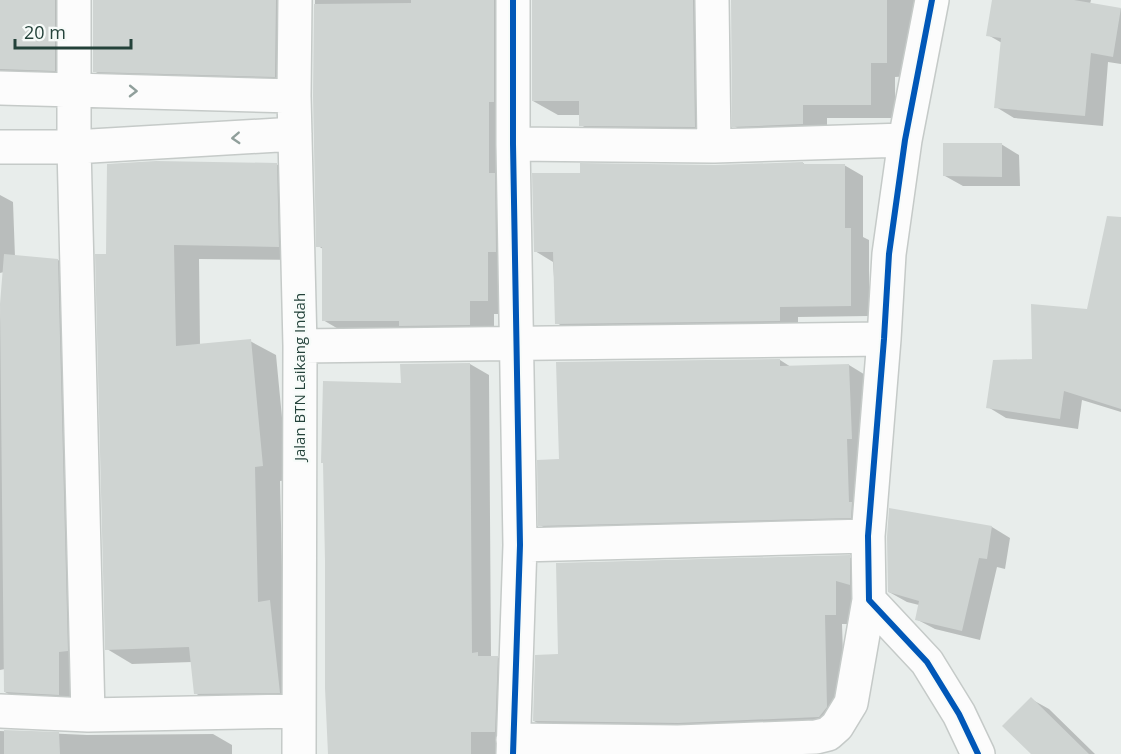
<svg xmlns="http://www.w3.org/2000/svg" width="1121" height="754" viewBox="0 0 1121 754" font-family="'Open Sans',sans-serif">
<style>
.shadow{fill:#0003}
.building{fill:#cfd4d2}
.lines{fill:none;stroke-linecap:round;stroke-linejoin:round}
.street-casing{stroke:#c5cac8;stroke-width:36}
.street{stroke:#fcfcfc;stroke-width:33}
.cycleway-casing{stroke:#f7fbf9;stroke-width:10}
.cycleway{stroke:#0057b8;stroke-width:6}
.oneway{stroke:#909f9b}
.labels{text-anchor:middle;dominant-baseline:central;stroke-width:5;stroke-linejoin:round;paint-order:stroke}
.street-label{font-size:15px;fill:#24423a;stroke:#f7fbf9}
</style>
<rect width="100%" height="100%" fill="#e8edeb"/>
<path class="shadow" d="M0 0H86L79 84 0 88Z
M94 0H308L299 90 119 85 94 71Z
M315 0H526L512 314H494V338L347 334 323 320V249L318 246 314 96Z
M533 0H724L719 140 605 139 581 125 580 115H558L533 101Z
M732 0H917L911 76 895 77V118H827V138L758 140 734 126Z
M993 0H1091L1090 4 1121 9V64L1108 62 1103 126 1014 118 996 107 1002 43 988 35Z
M1001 144 1019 155 1020 186H963L945 176Z
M803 163 807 166 844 165 863 176V237L869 240V316L798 317V331L575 334 557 323 553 262 535 251 581 174Z
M276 164 302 179 304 260 199 259 200 345 250 341 276 355 288 480 280 481 283 610 295 617 305 706 220 708 195 693 192 662 132 664 107 649V255Z
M0 195 13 202 15 257 58 260 79 273 80 706 26 704 5 692V669L0 670V322L4 272 0 273Z
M1121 266V412L1082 400 1078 429 1006 418 988 407 1033 361 1089 311Z
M780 360 791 367 849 365 867 376 869 527 558 535 540 525 560 461 558 363Z
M470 364 489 375 491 657H497L517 668 514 754H328L403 385Z
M890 510 992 527 1010 538 1005 569 997 567 980 640 935 629 916 619 919 605 907 602 889 592Z
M849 557 867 567 854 624H842L845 717 837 727 552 731 534 721 559 656Z
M1031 699 1049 709 1095 754H1033Z
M0 731 87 735 213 734 232 745V754H0Z"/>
<path class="building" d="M0 0H55V71L0 69Z
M93 0H276L275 77 93 72Z
M411 0H494V102H489V173H495L496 252H488V301H470V325L399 326V321H322V247H316L313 96 314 4 411 3Z
M532 0H693L695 127 579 126V101H532Z
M731 0H887V63H871V105H803V124L732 127Z
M992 0H1074L1121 8 1113 57 1091 53 1085 116 994 108 1001 38 986 36Z
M943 143H1002V177L943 176Z
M156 161 277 163 279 247 174 245 176 346 251 339 263 466 255 467 258 602 270 600 280 693 194 694 189 647 105 650 95 254H106L107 164Z
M803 162V164H845V228H851V306L780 307V321L555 324 553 252H534L532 173H580V163L715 165Z
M1107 216 1121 217V409L1064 391 1060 419 986 408 993 360 1032 359 1031 304 1087 309Z
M4 254 58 259 68 651 59 652V695L4 692 0 304Z
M780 359V366L849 364 852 439H847L849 502H852L851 518 538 526 537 460 559 459 556 362Z
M470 363 472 653 478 652V656H498L495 732H471V754H328L325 688V561L323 463H321L323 381 401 383 400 364Z
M889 508 992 526 987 559 979 558 962 631 915 620 919 601 888 592 887 537Z
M850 555V585L836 581V615H825L827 707 819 717 678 723 533 721 535 655 558 654 556 563Z
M1031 697 1089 754H1031L1002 726Z
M4 730 59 732 60 754H4Z"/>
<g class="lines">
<defs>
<path id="street" d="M74 0V147L88 715
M295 0 294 96 300 346 299 754
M932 0 905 140 889 254 884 339 868 536 869 600 927 662 959 714 978 754
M0 88 294 96
M513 144 714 146 712 0
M714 146 905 140
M0 147H74L295 134
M300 346 884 339
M520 545 868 536
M0 711 88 715 298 711
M513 740 678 742 816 737 828 734 837 726 851 703 869 600
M513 754 520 545 513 144V0"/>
</defs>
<use href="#street" class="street-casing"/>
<use href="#street" class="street"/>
<defs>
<path id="cycleway" d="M932 0 905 140 889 254 884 339 868 536 869 600 927 662 959 714 978 754
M513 754 520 545 513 144V0"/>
</defs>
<use href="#cycleway" class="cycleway-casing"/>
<use href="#cycleway" class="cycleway"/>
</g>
<defs><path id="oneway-chevron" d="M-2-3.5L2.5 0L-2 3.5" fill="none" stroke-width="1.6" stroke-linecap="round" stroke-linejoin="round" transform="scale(1.5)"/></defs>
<g class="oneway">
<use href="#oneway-chevron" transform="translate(133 91) rotate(1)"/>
<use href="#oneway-chevron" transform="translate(236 138) rotate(177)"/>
</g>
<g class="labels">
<g class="street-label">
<text transform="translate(299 377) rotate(-90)">Jalan BTN Laikang Indah</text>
</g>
</g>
<path d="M15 39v9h116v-9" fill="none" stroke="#24423a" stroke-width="3"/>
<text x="24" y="39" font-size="18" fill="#24423a" stroke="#f7fbf9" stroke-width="4.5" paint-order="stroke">20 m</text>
</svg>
